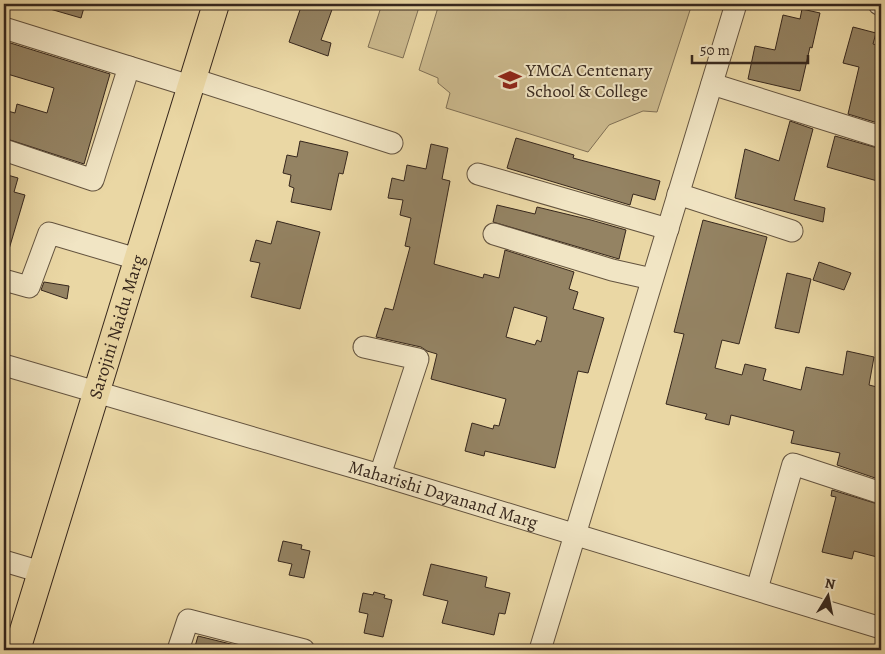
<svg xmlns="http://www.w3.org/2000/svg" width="885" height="654" viewBox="0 0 885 654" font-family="Alegreya,serif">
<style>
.green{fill:#cbb98d;stroke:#807055}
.building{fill:#948363;stroke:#36271d;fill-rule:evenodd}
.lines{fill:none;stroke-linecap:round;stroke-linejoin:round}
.minor-casing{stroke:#63533f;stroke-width:23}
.major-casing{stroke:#36271d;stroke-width:28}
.minor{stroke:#f1e5c4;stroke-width:21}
.major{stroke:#ead7a4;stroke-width:26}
.labels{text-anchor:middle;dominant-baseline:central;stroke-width:4;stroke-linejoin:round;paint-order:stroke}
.poi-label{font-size:18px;fill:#36271d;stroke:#f1e5c4;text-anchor:start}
.street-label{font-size:18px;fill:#36271d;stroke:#f1e5c4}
</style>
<rect width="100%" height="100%" fill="#ead7a4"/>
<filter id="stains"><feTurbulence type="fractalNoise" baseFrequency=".004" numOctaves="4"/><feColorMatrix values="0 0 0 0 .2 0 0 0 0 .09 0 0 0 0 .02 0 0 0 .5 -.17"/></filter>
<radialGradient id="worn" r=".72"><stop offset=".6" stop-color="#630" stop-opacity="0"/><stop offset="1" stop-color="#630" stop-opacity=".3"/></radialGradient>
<path class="green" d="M382 4H420L403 58 368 47Z
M439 4H692L657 112 643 111 609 125 588 152 446 108 450 93 438 83V78L419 70Z"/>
<path class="building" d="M44 4H85L81 18 43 7Z
M302 4H334L321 40 331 43 328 56 289 42Z
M802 9 820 13 812 48 810 47 800 91 748 79 755 46 775 50 783 15 800 19Z
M853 27 876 33 873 44 881 46V124L848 114 859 67 843 63Z
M4 41 110 74 84 164 4 138V110L15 113 17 104 47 113 54 88 4 73Z
M790 121 813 129 794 200 825 208 823 222 735 198 745 149 779 161Z
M835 136 881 149V182L827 167Z
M516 138 574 155 573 158 660 181 655 200 633 194 630 205 507 168Z
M300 141 348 152 343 174 339 173 331 210 291 202 294 188 289 186 291 175 283 173 287 155 297 157Z
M431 144 448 148 442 179 450 181 434 264 483 278 484 274 499 278 505 250 574 272 569 289 578 292 573 309 604 318 588 373 578 371 555 468 485 451 484 456 465 451 472 423 493 429 494 425 499 426 506 399 431 379 437 354 427 351 421 347 376 337 385 308 393 310 410 247 405 246 411 218 400 215 403 200 388 198 392 178 404 181 407 165 426 169ZM514 307 547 317 541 342 537 340 535 345 506 337Z
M4 174 18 178 14 192 25 195 7 256H4Z
M497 205 535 214 537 207 591 220 626 230 619 259 493 222Z
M703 220 767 237 739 344 722 340 715 368 742 375 745 364 766 369 763 380 801 390 806 367 843 375 847 351 874 357 869 385 881 388V480L837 465 840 453 791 443 794 431 731 415 729 425 705 419 707 414 666 404 684 334 674 332Z
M277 221 320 232 300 309 251 297 260 263 250 261 256 240 271 244Z
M819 262 851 273 844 290 813 280Z
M787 273 811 279 799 333 775 328Z
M44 282 69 286 67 299 41 290Z
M832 490 881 505V539L877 557 854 551 852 559 822 552 836 497 831 496Z
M283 541 302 545 301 549 310 551 304 578 289 575 292 564 278 561Z
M431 564 487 577 485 587 510 593 505 614 499 613 494 635 442 623 448 601 423 595Z
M374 592 385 595 384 598 392 600 383 637 364 633 368 614 359 612 363 593 373 595Z
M198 636 255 650H194Z"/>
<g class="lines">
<defs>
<g id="minor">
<path d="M879 4H881"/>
<path d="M4 28 190 86"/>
<path d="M193 79 392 143"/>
<path d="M712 84 881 137"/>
<path d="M4 150 93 180 129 67"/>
<path d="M478 174 668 229"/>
<path d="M678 194 792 231"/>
<path d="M494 234 612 270 652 279"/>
<path d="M4 280 29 287 49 233 137 259"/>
<path d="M364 347 418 359 380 475"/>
<path id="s1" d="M4 365 380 475 881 628"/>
<path d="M4 561 41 572"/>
<path d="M757 589 793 464 881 493"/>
<path d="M178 650 188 620 304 650"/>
<path d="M540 650 736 4"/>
</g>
<g id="major">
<path id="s2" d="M17 650 216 4"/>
</g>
</defs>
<use href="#minor" class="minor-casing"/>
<use href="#major" class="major-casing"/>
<use href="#minor" class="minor"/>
<use href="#major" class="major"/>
</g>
<defs>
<symbol id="school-bare" viewBox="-9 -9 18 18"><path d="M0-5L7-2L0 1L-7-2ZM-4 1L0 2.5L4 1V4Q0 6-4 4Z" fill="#8f2418" stroke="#f1e5c4" stroke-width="2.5" paint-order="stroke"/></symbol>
</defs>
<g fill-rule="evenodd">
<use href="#school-bare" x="494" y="64" width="32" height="32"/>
</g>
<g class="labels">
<g class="poi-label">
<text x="526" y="70">YMCA Centenary<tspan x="526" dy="21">School &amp; College</tspan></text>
</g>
<g class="street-label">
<text stroke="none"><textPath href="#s2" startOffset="338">Sarojini Naidu Marg</textPath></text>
<text stroke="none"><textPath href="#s1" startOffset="458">Maharishi Dayanand Marg</textPath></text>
</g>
</g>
<rect width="885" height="654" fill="none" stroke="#ead7a4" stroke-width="20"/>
<rect x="5" y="5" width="875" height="644" fill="none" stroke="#36271d" stroke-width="2.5"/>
<rect x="10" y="10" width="865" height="634" fill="none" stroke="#36271d"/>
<g transform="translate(828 596) rotate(10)" stroke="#f1e5c4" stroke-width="4" paint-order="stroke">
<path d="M0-4L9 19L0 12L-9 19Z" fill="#36271d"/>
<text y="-8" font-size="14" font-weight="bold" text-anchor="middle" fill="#36271d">N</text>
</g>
<path d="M692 55v8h116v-8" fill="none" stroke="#36271d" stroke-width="2.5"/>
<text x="700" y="55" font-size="15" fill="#36271d" stroke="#f1e5c4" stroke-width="4" paint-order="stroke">50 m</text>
<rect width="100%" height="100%" filter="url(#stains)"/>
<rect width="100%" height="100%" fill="url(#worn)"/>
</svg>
